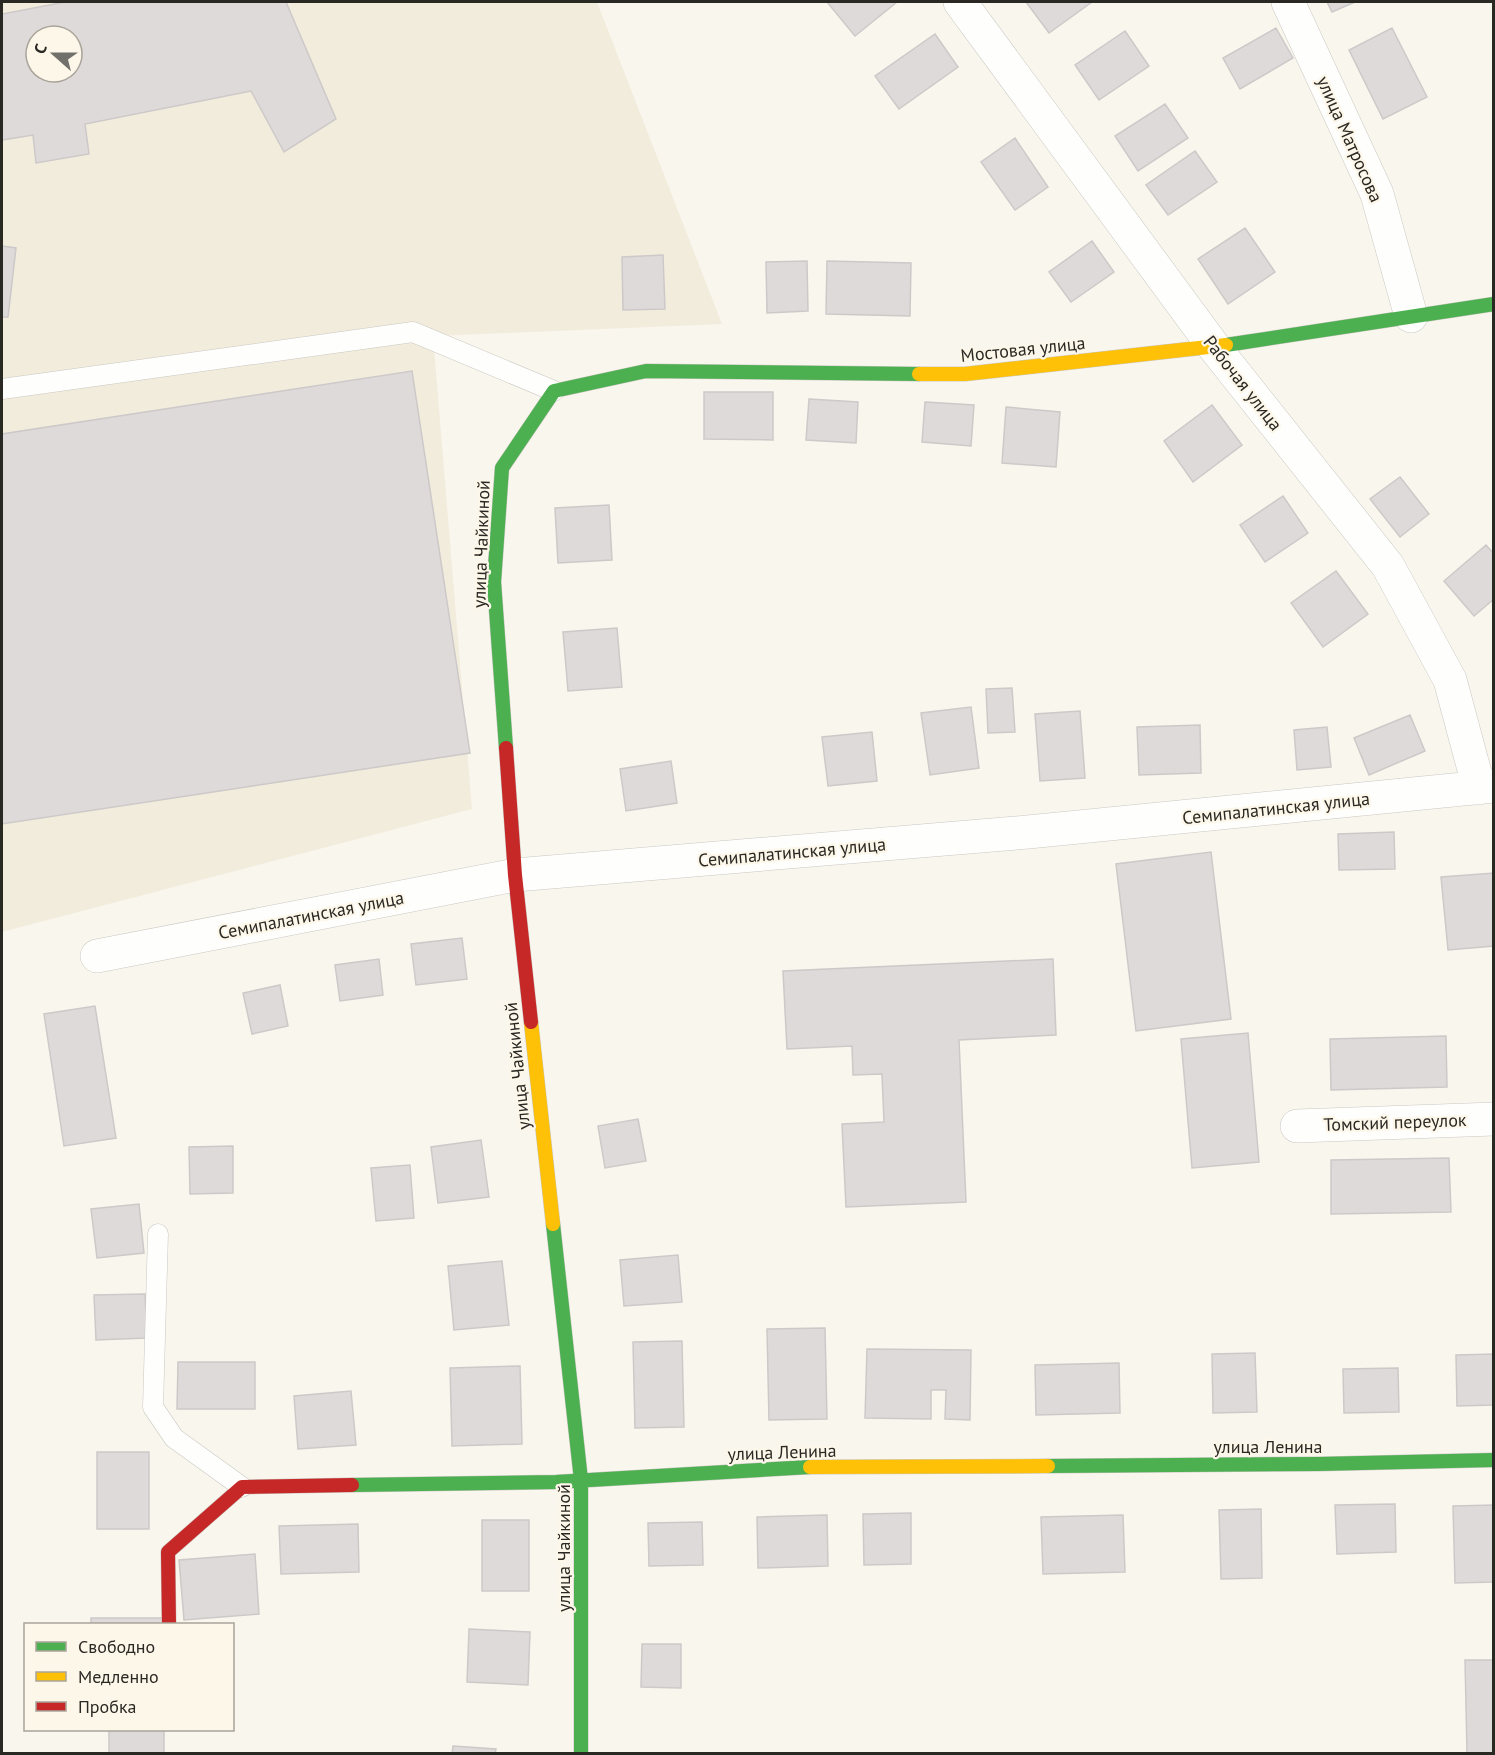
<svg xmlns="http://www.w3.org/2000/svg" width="1495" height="1755" viewBox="0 0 1495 1755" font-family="'PT Sans',sans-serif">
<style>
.built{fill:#f2ecdd;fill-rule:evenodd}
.building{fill:#dedad9;stroke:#ccc9c8;stroke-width:1.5;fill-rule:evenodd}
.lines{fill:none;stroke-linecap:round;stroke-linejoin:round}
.lane-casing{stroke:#cac8c2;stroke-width:21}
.street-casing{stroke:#cac8c2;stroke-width:34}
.fast-casing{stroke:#cac8c2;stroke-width:15}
.slow-casing{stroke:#cac8c2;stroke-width:15}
.jam-casing{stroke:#cac8c2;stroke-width:15}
.lane{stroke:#fefefc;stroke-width:20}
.street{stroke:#fefefc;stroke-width:33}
.fast{stroke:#4caf50;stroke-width:14}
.slow{stroke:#ffc107;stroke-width:14}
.jam{stroke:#c62828;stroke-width:14}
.labels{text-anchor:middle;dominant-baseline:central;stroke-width:4.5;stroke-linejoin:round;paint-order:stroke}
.street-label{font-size:18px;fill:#2a2823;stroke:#fdf7ea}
</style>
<rect width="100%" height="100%" fill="#f9f6ee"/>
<path class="built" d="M2 2H597L722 324 433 336 472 809 2 932ZM36 36H72V72H36Z"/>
<path class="building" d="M65 2H286L336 119 284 152 251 91 85 124 89 154 36 163 33 135 2 140V14ZM36 36H72V72H36Z
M827 2H897L855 36Z
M1026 2H1092L1049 33Z
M1327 2H1355L1332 12Z
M1276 28 1293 58 1240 89 1223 58Z
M1392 28 1427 97 1383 119 1349 50Z
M1125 31 1149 66 1099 100 1075 65Z
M935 34 958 67 899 109 875 76Z
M1165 104 1188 138 1138 171 1115 136Z
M1015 138 1048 187 1015 210 981 162Z
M1195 151 1217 182 1168 215 1146 185Z
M1245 228 1275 272 1228 304 1198 259Z
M1092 241 1114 272 1071 302 1049 272Z
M2 246 16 248 8 317H2Z
M663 255 665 309 623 310 622 257Z
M807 261 808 311 767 313 766 262Z
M827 261 911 263 910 316 826 314Z
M412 371 470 753 2 824V434Z
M704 392H773V440L704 439Z
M809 399 858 402 856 443 806 440Z
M925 402 974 405 971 446 922 442Z
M1212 405 1242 445 1193 482 1164 441Z
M1006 407 1060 412 1056 467 1002 463Z
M1400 477 1429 514 1400 537 1370 499Z
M1283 496 1308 533 1265 562 1240 525Z
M609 505 612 560 558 563 555 508Z
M1486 545 1494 554V599L1474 616 1444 581Z
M1336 571 1368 614 1323 647 1291 603Z
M617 628 622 687 568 691 563 632Z
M1012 688 1015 732 988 733 986 689Z
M971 707 979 768 930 775 921 713Z
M1080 711 1085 778 1040 781 1035 714Z
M1410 715 1425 751 1369 775 1354 738Z
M1200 725 1201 773 1139 775 1137 727Z
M1327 727 1331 767 1297 770 1294 730Z
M872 732 877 781 828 786 822 737Z
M671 761 677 803 626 811 620 769Z
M1394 832 1395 869 1339 870 1338 834Z
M1211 852 1231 1019 1136 1031 1116 864Z
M1494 873V946L1448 950 1441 877Z
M462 938 467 979 416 985 411 944Z
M379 959 383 995 340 1001 335 965Z
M1053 959 1056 1035 959 1040 966 1202 846 1207 842 1124 884 1122 882 1074 853 1075 852 1046 787 1049 783 971Z
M280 985 288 1026 252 1034 243 993Z
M95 1006 116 1138 64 1146 44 1014Z
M1248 1033 1259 1162 1192 1168 1181 1039Z
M1446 1036 1447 1087 1331 1090 1330 1039Z
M638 1119 646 1161 605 1168 598 1126Z
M481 1140 489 1197 438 1203 431 1147Z
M233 1146V1193L190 1194 189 1147Z
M1449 1158 1451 1212 1331 1214V1160Z
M410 1165 414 1218 376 1221 371 1168Z
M139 1204 144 1253 97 1258 91 1209Z
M678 1255 682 1302 624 1306 620 1260Z
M502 1261 509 1325 454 1330 448 1266Z
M145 1294 147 1338 96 1340 94 1295Z
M825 1328 827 1419 769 1420 767 1329Z
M682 1341 684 1427 635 1428 633 1342Z
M867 1349 971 1350 970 1420 945 1419 946 1390H931V1419L865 1418Z
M1255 1353 1257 1412 1213 1413 1212 1354Z
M1494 1354V1405L1457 1406 1456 1355Z
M178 1362H255V1409H177Z
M1119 1363 1120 1413 1036 1415 1035 1365Z
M520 1366 522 1444 452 1446 450 1368Z
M1398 1368 1399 1412 1344 1413 1343 1369Z
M351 1391 356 1445 298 1449 294 1396Z
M97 1452H149V1529H97Z
M1395 1504 1396 1552 1337 1554 1335 1505Z
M1494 1505V1582L1455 1583 1453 1506Z
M1261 1509 1262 1578 1221 1579 1219 1510Z
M911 1513V1564L864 1565 863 1514Z
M827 1515 828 1566 758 1568 757 1517Z
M1123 1515 1125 1572 1043 1574 1041 1517Z
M482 1520H529V1591H482Z
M702 1522 703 1565 649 1566 648 1523Z
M358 1524 359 1572 281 1574 279 1526Z
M255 1554 259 1614 184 1620 179 1560Z
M91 1618H163V1624H91Z
M469 1629 530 1632 528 1685 467 1682Z
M642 1644H681V1688L641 1687Z
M1465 1660H1494V1754H1467Z
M109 1730H164V1754H109Z
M453 1746 496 1749 495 1754H452Z"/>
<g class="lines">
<defs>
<path id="lane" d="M2 389 413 332 554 391
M158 1234 153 1407 174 1438 242 1487"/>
<path id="street" d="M960 2 1214 347 1388 566 1450 680 1479 788
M1288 2 1377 194 1411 316
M97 956 515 875 1028 832 1494 786
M1297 1126 1494 1119"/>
<path id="fast" d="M1226 345 1494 304
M506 748 494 582 502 468 554 391 646 371 919 374
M553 1224 581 1480V1754
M1048 1466 1318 1464 1494 1460
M352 1485 556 1482 810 1467"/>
<path id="slow" d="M919 374H965L1226 345
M531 1022 553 1224
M810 1467 1048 1466"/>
<path id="jam" d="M506 748 515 875 531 1022
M169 1624 168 1552 242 1487 352 1485"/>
</defs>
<use href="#lane" class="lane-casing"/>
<use href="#street" class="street-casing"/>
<use href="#fast" class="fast-casing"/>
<use href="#slow" class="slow-casing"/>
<use href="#jam" class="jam-casing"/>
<use href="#lane" class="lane"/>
<use href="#street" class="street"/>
<use href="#fast" class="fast"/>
<use href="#slow" class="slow"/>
<use href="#jam" class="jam"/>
</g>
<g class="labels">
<g class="street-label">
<text transform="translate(1350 139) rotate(66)">улица Матросова</text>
<text transform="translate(1023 349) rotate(-6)">Мостовая улица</text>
<text transform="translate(1243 383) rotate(52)">Рабочая улица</text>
<text transform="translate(481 544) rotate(-88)">улица Чайкиной</text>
<text transform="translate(1276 808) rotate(-6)">Семипалатинская улица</text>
<text transform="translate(792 852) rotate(-5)">Семипалатинская улица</text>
<text transform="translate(311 915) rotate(-11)">Семипалатинская улица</text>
<text transform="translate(517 1066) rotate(-96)">улица Чайкиной</text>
<text transform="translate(1395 1122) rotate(-2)">Томский переулок</text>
<text x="1268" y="1446">улица Ленина</text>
<text transform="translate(782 1452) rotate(-2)">улица Ленина</text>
<text transform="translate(563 1548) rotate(-90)">улица Чайкиной</text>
</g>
</g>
<rect width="1495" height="1755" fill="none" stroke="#2a2823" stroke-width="6"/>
<rect x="24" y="1623" width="210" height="108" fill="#fdf7ea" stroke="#a9a49a" stroke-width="1.5"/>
<rect x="36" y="1642" width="30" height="9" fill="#4caf50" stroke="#a9a49a" stroke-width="1.5"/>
<text x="78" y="1653" font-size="18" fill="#2a2823">Свободно</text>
<rect x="36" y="1672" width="30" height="9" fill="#ffc107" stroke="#a9a49a" stroke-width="1.5"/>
<text x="78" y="1683" font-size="18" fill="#2a2823">Медленно</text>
<rect x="36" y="1702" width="30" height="9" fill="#c62828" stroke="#a9a49a" stroke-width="1.5"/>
<text x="78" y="1713" font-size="18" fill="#2a2823">Пробка</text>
<g transform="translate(54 54) rotate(291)"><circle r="28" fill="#fdf7ea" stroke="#a9a49a" stroke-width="1.5"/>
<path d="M0-4.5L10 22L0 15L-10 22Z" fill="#72706a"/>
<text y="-9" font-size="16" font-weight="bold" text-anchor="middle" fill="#2a2823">С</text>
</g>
</svg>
